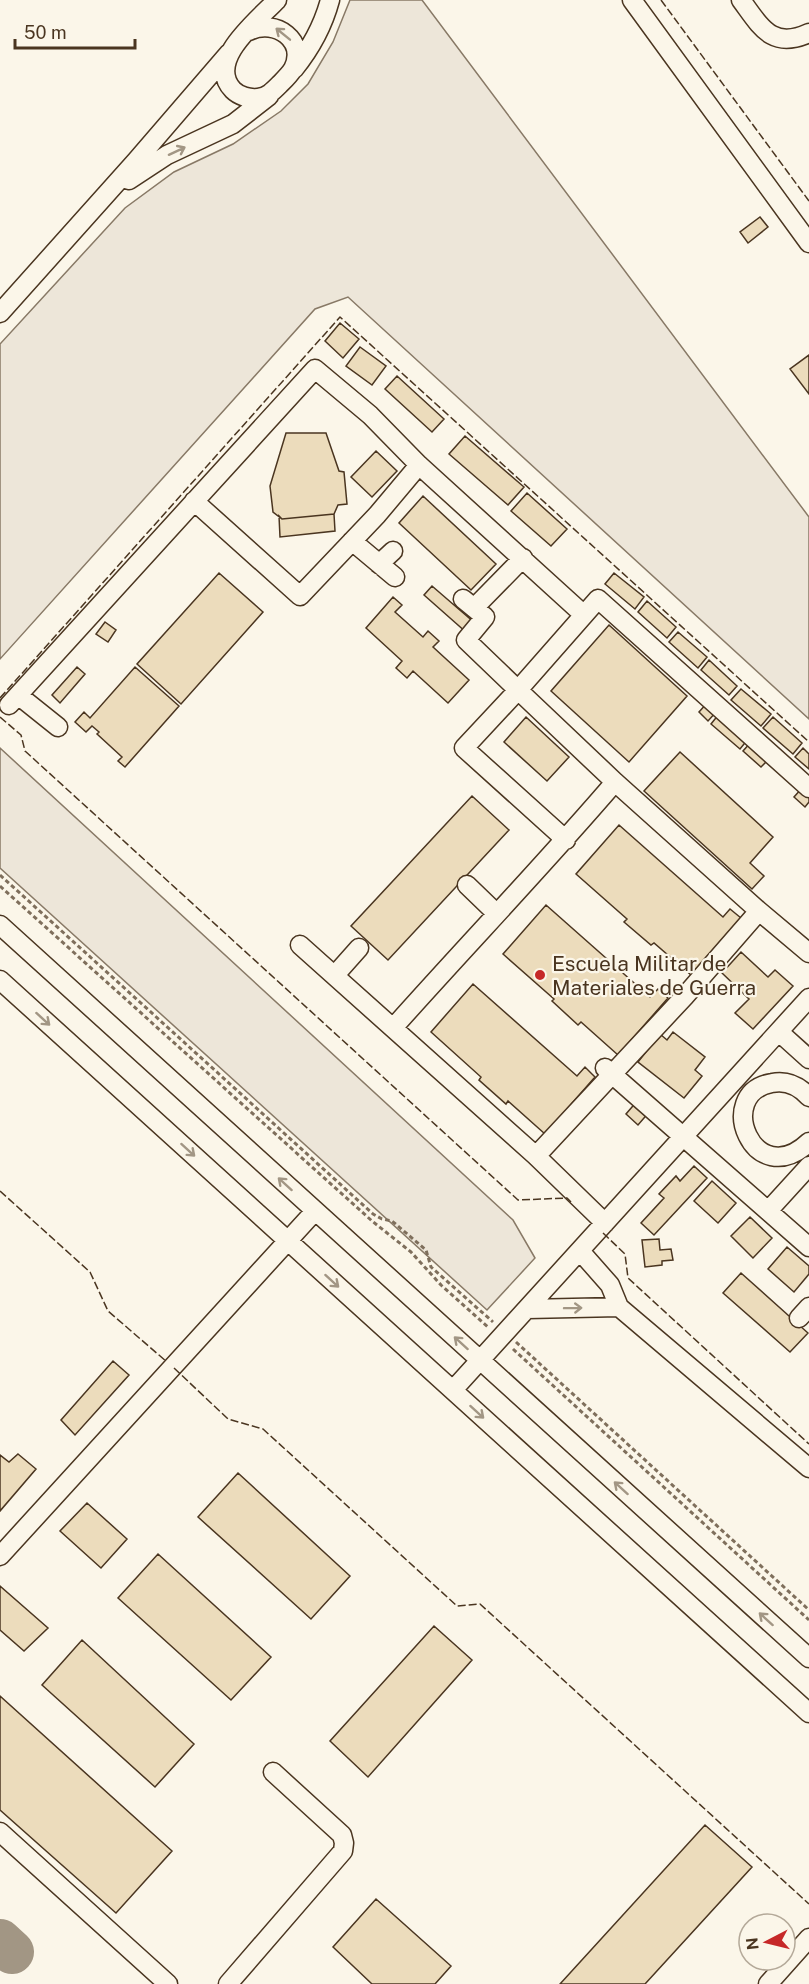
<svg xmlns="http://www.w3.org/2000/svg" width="809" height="1984" viewBox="0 0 809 1984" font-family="'Public Sans',sans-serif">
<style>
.green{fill:#ede6d9;stroke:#887966;stroke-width:1.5}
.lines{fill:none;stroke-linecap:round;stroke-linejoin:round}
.taxiway{stroke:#a29684;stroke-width:44}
.building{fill:#ecdcbc;stroke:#4a3520;stroke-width:1.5}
.minor-casing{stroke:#4a3520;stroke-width:21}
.path{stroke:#7f6f5c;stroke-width:3;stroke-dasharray:4.5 3;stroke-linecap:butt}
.minor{stroke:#fbf6e9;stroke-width:18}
.fence{stroke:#4a3520;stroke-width:1.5;stroke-dasharray:8 3;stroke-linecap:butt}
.oneway{stroke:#a29684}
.poi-dot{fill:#c62828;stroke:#fbf6e9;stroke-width:2}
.labels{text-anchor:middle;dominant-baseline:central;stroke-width:4.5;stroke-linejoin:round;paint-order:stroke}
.poi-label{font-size:21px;fill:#4a3520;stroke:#fbf6e9;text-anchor:start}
</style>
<rect width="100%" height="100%" fill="#fbf6e9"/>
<path class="green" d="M350 0H422L809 517V719L348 297 315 309 0 659V344L125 208 174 172 233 144 281 111 308 84 333 42Z
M0 748 513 1220 535 1258 487 1310 0 868Z"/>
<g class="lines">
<path class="taxiway" d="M0 1941 12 1952"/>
</g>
<path class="building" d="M760 217 768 227 748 243 740 232Z
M340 323 359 339 343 358 325 341Z
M360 347 386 366 372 385 346 366Z
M809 355V394L790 369Z
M397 376 444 419 432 432 385 389Z
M286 433H326L339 471 344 472 347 504 338 505 334 514 282 519 273 512 270 486Z
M465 436 524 487 508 505 449 454Z
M376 451 397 471 372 497 351 477Z
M527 493 567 529 551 546 511 511Z
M423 496 496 564 471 590 399 523Z
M334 514 335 531 280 537 279 516 282 519Z
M219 573 263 612 181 704 137 664Z
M614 573 644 597 635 609 605 584Z
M432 586 476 624 467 633 424 595Z
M393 597 402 605 395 612 423 637 428 631 439 641 433 647 469 680 448 703 413 671 407 678 396 668 402 661 366 628Z
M647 601 676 627 667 638 638 612Z
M105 622 116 630 108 642 96 634Z
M609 625 687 696 629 762 551 691Z
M678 632 707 657 698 668 669 642Z
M709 660 737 686 729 695 701 670Z
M77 667 85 674 60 703 52 695Z
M135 667 179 706 125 767 118 761 122 757 97 734 99 732 92 726 86 732 75 722 84 712 90 718Z
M741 689 771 714 761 726 731 700Z
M707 703 716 712 708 721 699 712Z
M719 714 748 739 740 749 711 724Z
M526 717 569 757 547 781 504 742Z
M773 717 802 743 793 754 763 728Z
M751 742 769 759 761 767 743 751Z
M803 748 809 754V769L795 757Z
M680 752 773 837 750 863 764 876 752 889 644 791Z
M802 788 809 794V802L805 807 794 797Z
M472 796 509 830 388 960 351 926Z
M619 825 723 917 730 909 741 918 691 975 654 943 651 945 624 922 627 919 576 874Z
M546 905 650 997 658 989 668 998 618 1055 581 1022 578 1025 552 1001 554 999 503 954Z
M741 952 768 977 775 970 793 986 753 1029 735 1013 749 999 722 973Z
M473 984 577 1076 585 1067 595 1077 545 1134 508 1101 506 1104 479 1080 481 1077 431 1032Z
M673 1032 705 1057 695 1070 702 1076 684 1098 638 1062 660 1034 667 1040Z
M638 1100 650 1111 638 1125 626 1114Z
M694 1166 707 1178 654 1235 641 1223 664 1198 659 1194 676 1176 680 1181Z
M712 1181 736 1203 718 1223 694 1201Z
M750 1217 772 1238 753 1258 731 1236Z
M659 1239 660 1250 671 1249 673 1260 662 1261V1265L645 1267 642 1240Z
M787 1247 809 1266V1274L794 1292 768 1269Z
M741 1273 808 1333 790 1352 723 1293Z
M113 1361 129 1375 75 1435 61 1420Z
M18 1454 36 1469 0 1511V1455L9 1462Z
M238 1473 350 1576 311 1619 198 1517Z
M87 1503 127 1539 101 1568 60 1531Z
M158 1554 271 1657 231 1700 118 1598Z
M0 1586 48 1628 24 1651 0 1630Z
M434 1626 472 1660 368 1777 330 1741Z
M82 1640 194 1744 155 1787 42 1685Z
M0 1696 172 1851 116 1913 0 1810Z
M705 1825 752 1867 645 1984H560Z
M376 1899 451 1966 435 1984H372L333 1947Z"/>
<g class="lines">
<defs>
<path id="minor" d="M632 0 809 243
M741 0C761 27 772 50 809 33
M249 31C276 18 307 41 293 69 290 74 285 79 281 83 274 90 268 97 258 98 249 99 239 96 233 90 205 61 258 20 277 0
M294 69C311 48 323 26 330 0
M129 180 167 155 233 124 269 96
M0 313 136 161 229 53
M194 501 300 596 377 515 419 465
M352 541 395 577
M379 564 393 551
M463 599 485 617 466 640 518 690 598 599 809 788
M474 608 523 558
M18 695 58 727
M9 705 315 369 370 415 419 465 584 615
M467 885 496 913
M759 911 809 953
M0 925 809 1658
M300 945 536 1156 605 1223
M335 975 359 948
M0 980 809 1713
M393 1028C466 946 543 866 615 782
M779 1032 809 1059
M605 1068 809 1247
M809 1097C799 1086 787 1080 772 1083 713 1093 754 1194 809 1142
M536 1156 685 996 759 911 615 782 518 690 464 748 566 840
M768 1211 809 1166
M580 1251 610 1285 619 1307 809 1468
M527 1309 619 1307
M799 1318 809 1307
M453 1390 809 998
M0 1556 315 1211
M0 1832 168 1984
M228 1984 343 1851 344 1843 342 1835 273 1772
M768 1984 809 1938"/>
</defs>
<use href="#minor" class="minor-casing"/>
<path class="path" d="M0 875 373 1214 382 1219 392 1221 426 1250 431 1267 493 1322
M0 886 372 1221 411 1252 441 1285 488 1327
M516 1342 809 1610
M513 1349 809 1620"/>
<use href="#minor" class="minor"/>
<path class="fence" d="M661 0 809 201
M0 698 340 317 809 742
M0 717 21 735 25 751 518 1200 567 1198 571 1202
M0 1191 90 1272 108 1311 167 1362
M603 1233 625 1254 628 1278 809 1444
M174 1368 228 1419 263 1429 457 1606 480 1604 809 1904"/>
</g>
<defs><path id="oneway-shaft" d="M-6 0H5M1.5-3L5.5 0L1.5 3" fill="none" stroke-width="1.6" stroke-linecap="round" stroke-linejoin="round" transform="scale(1.5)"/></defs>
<g class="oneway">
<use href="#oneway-shaft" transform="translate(283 34) rotate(-141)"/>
<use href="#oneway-shaft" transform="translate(177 151) rotate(-25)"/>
<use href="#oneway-shaft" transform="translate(43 1019) rotate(42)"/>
<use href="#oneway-shaft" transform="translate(188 1150) rotate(42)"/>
<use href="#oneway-shaft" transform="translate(285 1184) rotate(-138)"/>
<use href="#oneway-shaft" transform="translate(332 1281) rotate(42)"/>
<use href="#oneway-shaft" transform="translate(573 1308) rotate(-1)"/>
<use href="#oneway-shaft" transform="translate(461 1343) rotate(-138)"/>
<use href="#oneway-shaft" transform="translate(477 1412) rotate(42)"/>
<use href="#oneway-shaft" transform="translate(621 1488) rotate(-138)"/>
<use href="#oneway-shaft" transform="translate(766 1619) rotate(-138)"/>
</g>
<circle class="poi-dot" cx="540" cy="975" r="6"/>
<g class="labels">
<g class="poi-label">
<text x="552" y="963">Escuela Militar de<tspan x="552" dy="24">Materiales de Guerra</tspan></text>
</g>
</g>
<g transform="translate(767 1942) rotate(263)"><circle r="28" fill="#fbf6e9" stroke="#b4a999" stroke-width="1.5"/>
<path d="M0-4.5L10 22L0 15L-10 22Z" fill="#c62828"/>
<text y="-9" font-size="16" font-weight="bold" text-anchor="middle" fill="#4a3520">N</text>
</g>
<path d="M15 39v9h120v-9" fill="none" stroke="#4a3520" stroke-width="3"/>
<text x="24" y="39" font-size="18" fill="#4a3520" stroke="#fbf6e9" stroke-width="4.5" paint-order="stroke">50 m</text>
</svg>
